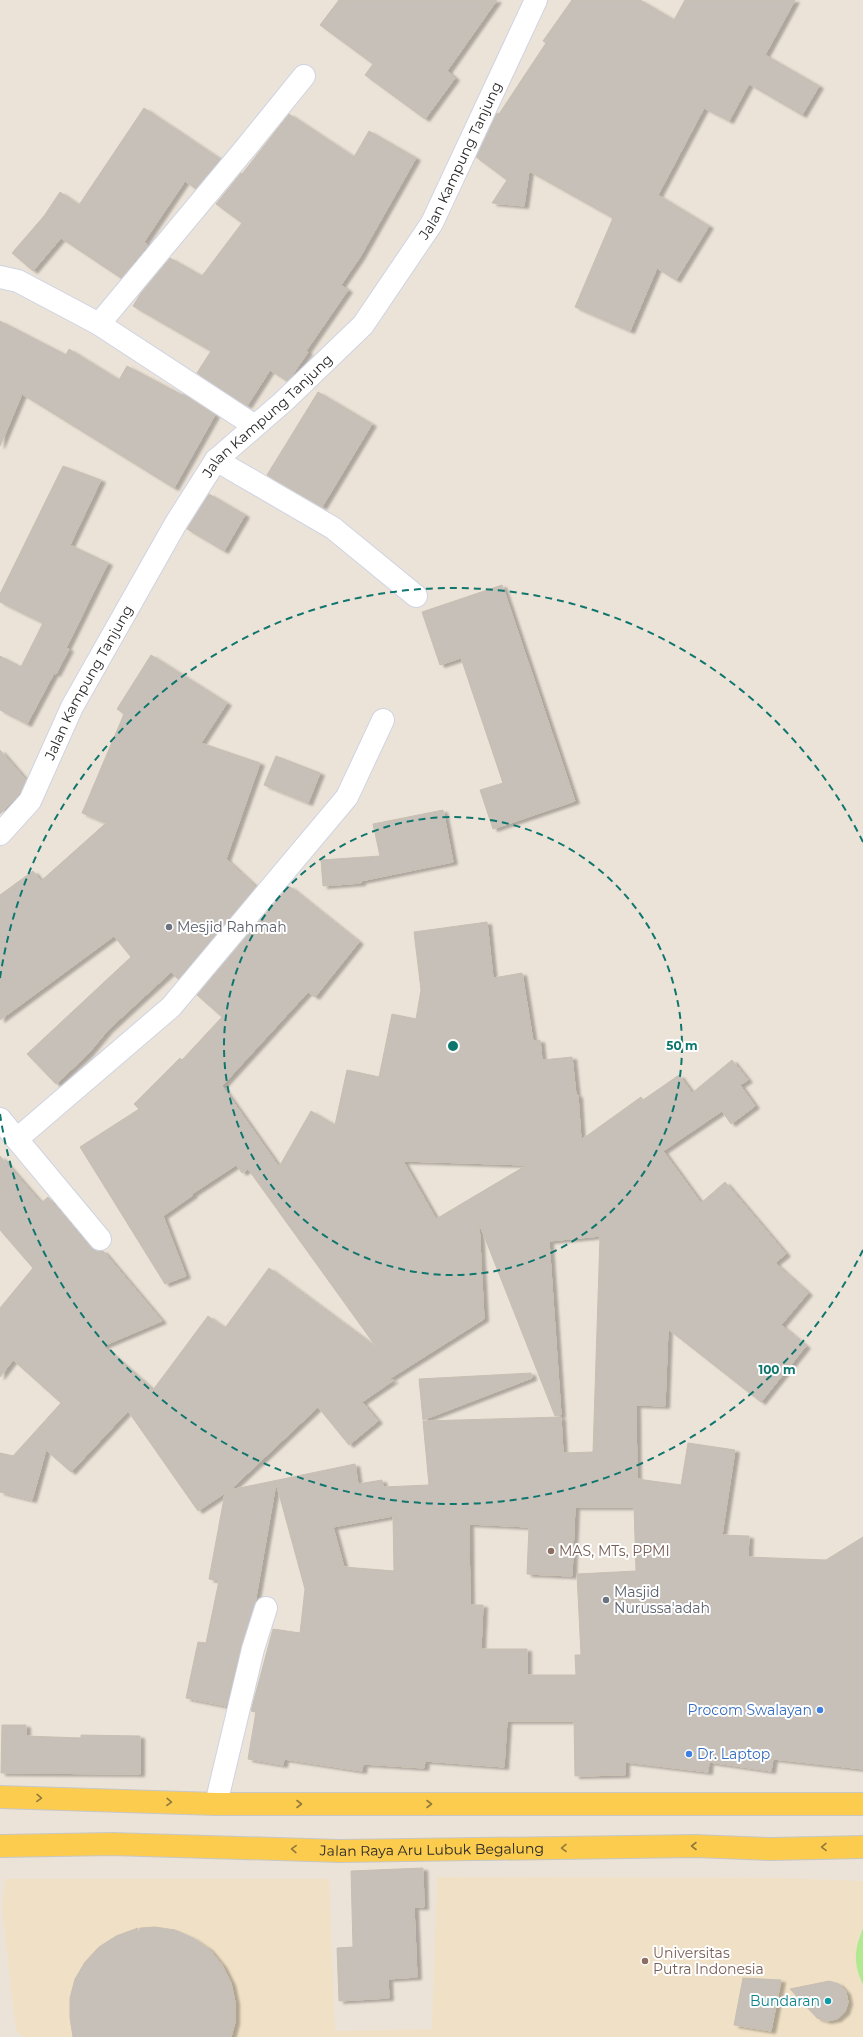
<svg xmlns="http://www.w3.org/2000/svg" width="863" height="2037" viewBox="0 0 863 2037" font-family="Montserrat,sans-serif">
<style>
.education{fill:#f0e1c6}
.green{fill:#b1e890}
.building{fill:#c7c0b8;stroke:#c8bfb2;fill-rule:evenodd;filter:url(#shadow)}
.lines{fill:none;stroke-linecap:round;stroke-linejoin:round}
.minor-casing{stroke:#ced3e3;stroke-width:24}
.primary-casing{stroke:#c7c7c7;stroke-width:24}
.minor{stroke:#fff;stroke-width:22}
.primary{stroke:#fccc4e;stroke-width:22}
.oneway{stroke:#927a3b}
.ring{fill:none;stroke:#0f766e;stroke-width:2;stroke-dasharray:7 5}
.worship-dot{fill:#6b7280;stroke:#fff;stroke-width:1.5}
.education-dot{fill:#8d6e63;stroke:#fff;stroke-width:1.5}
.shop-dot{fill:#3f7fe0;stroke:#fff;stroke-width:1.5}
.culture-dot{fill:#0f9aa8;stroke:#fff;stroke-width:1.5}
.labels{text-anchor:middle;dominant-baseline:central;stroke-width:4;stroke-linejoin:round;paint-order:stroke}
.street-label{font-size:14px;fill:#282828;stroke:#fff}
.worship-label{font-size:14px;fill:#5b616d;stroke:#fff;text-anchor:start}
.education-label{font-size:14px;fill:#785e54;stroke:#fff;text-anchor:start}
.shop-label{font-size:14px;fill:#366cbe;stroke:#fff;text-anchor:end}
.culture-label{font-size:14px;fill:#0d838f;stroke:#fff;text-anchor:end}
.centre{fill:#0f766e;stroke:#fff;stroke-width:2}
.ring-label{font-size:12px;text-anchor:middle;font-weight:bold;fill:#0f766e;stroke:#fff;stroke-width:4;stroke-linejoin:round;paint-order:stroke}
</style>
<defs>
<filter id="shadow"><feDropShadow dx="4.5" dy="2.5" stdDeviation="1" flood-color="#0004"/></filter>
</defs>
<rect width="100%" height="100%" fill="#ece3d8"/>
<path class="education" d="M437 1877 780 1878 863 1881V1928L858 1939 857 1969 863 1985V2037H23L16 2031 2 1908 5 1879H329L335 2031 432 2029Z"/>
<path class="green" d="M863 1928V1985C853 1963 854 1950 863 1928Z"/>
<path class="building" d="M339 0H497L447 71 455 78 425 119 365 75 373 64 320 25Z
M572 0H640L674 20 685 0H795L765 55 819 86 802 115 749 84 729 121 704 108 658 195 709 226 676 280 657 268 630 331 575 307 613 218 529 171 524 206 492 203 507 180 476 157 497 113 499 114 546 43 543 41Z
M144 108 220 159 196 189 185 181 144 242 148 245 121 278 61 238 33 271 12 253 44 216 60 192 79 205Z
M289 114 354 157 369 131 416 158 360 257 341 285 348 290 306 351 308 352 291 377 287 381 270 370 247 406 197 373 211 351 133 306 141 293 170 258 202 276 242 223 216 204 241 173 242 174Z
M0 321 66 355 69 349 119 380 127 366 182 395 183 394 215 415 174 488 22 394 0 446Z
M318 392 372 424 322 507 267 475Z
M63 466 101 480 70 545 108 563 66 648 69 649 56 674 54 673 27 724 0 710V656L21 667 43 623 0 602V594Z
M209 494 245 515 224 551 187 529Z
M502 585 575 801 493 829 480 790 503 783 461 658 440 665 422 612Z
M151 655 227 703 201 743 260 763 226 859 256 887 178 979 171 972 108 1030 88 1054 56 1084 27 1054 131 957 114 936 0 1020V895L33 871 41 881 106 823 82 813 124 714 117 709Z
M0 750 26 780 19 794 0 814Z
M276 756 320 773 308 803 264 785Z
M443 810 453 862 361 881V883L323 886 321 860 380 856 373 824Z
M289 886 359 942 315 997 308 992 222 1086 279 1167 311 1111 335 1125 347 1070 379 1077 392 1014 416 1019 421 990 414 932 487 922 493 978 522 973 533 1041 540 1040 542 1060 572 1057 576 1095H578L581 1140 641 1097 643 1100 679 1075 692 1093 732 1060 748 1080 740 1085 755 1106 731 1124 722 1111 663 1151 701 1203 725 1182 786 1254 775 1263 808 1293 781 1325 806 1346 761 1402 668 1329 665 1406 636 1405 637 1479 681 1485 688 1443 735 1450 722 1535 749 1536 748 1557 826 1560 863 1537V1769L773 1759 771 1771 709 1762 708 1772 625 1762V1775L575 1776 574 1721H507L504 1767 425 1761 424 1768 363 1764 362 1771 284 1759 283 1765 248 1759 256 1712 251 1711 273 1629 300 1633 305 1589 276 1483 255 1603 241 1645 226 1706 186 1698 198 1642 206 1643 219 1581 209 1579 225 1493 198 1511 128 1411 71 1472 46 1450 32 1500 0 1492V1453L13 1456 61 1403 13 1360 0 1377V1308L33 1268 0 1230V1156L41 1203 48 1197 90 1247 96 1251H103L162 1321 103 1346 153 1390 208 1316 225 1328 269 1268 377 1348 248 1169 242 1173 236 1165 192 1194 193 1195 163 1216 186 1276 165 1284 80 1147 139 1109 134 1104 180 1058 182 1060 222 1017 197 995ZM403 1161 527 1165 436 1219ZM479 1223 555 1416 561 1415 549 1241 600 1236 593 1452 563 1453 561 1417 423 1421 429 1485 383 1487 382 1480 358 1484 355 1464 230 1490 318 1407 349 1445 378 1421 362 1402 394 1380 386 1381 484 1319ZM575 1507H634L636 1571 577 1574 581 1655H575L576 1675H527V1649H481L483 1605H470L469 1524 529 1527 527 1574 572 1576ZM393 1516 394 1571 344 1567 333 1527Z
M531 1373 532 1378 423 1420 419 1379Z
M2 1725H26V1736L81 1738V1735L140 1736V1774L1 1773Z
M423 1868 424 1907H414L417 1977 388 1979 389 1998 339 2001 337 1948 353 1947 351 1871Z
M155 1927 175 1930 193 1938 209 1949 222 1965 231 1983 235 2002V2022L231 2037H73L70 2018V1998L75 1979 85 1962 99 1947 116 1936 138 1928V1937L140 1928Z
M743 1978 781 1980 771 2031 734 2025Z
M829 1981 839 1984 846 1992 848 2002 845 2012 837 2019 827 2021 817 2018 790 1989Z"/>
<g class="lines">
<defs>
<g id="minor">
<path d="M0 277 18 281 99 324 255 426"/>
<path d="M99 324 244 150 304 76"/>
<path d="M216 460 333 528 416 596"/>
<path id="s1" d="M0 834 30 801 72 707 176 523 216 460 283 402 363 325 432 223 536 0"/>
<path d="M0 1119 100 1239"/>
<path d="M17 1139 171 1007 347 797 383 720"/>
<path d="M216 1804 253 1649 266 1608"/>
</g>
<g id="primary">
<path d="M0 1797 216 1804H863"/>
<path id="s2" d="M0 1846 112 1844 340 1851 695 1846 771 1849 863 1847"/>
</g>
</defs>
<use href="#minor" class="minor-casing"/>
<use href="#primary" class="primary-casing"/>
<use href="#minor" class="minor"/>
<use href="#primary" class="primary"/>
</g>
<defs><path id="oneway-chevron" d="M-2-3.5L2.5 0L-2 3.5" fill="none" stroke-width="1.6" stroke-linecap="round" stroke-linejoin="round"/></defs>
<g class="oneway">
<use href="#oneway-chevron" transform="translate(39 1798) rotate(2)"/>
<use href="#oneway-chevron" transform="translate(169 1802) rotate(2)"/>
<use href="#oneway-chevron" transform="translate(299 1804)"/>
<use href="#oneway-chevron" transform="translate(429 1804)"/>
<use href="#oneway-chevron" transform="translate(694 1846) rotate(-180)"/>
<use href="#oneway-chevron" transform="translate(824 1847) rotate(179)"/>
<use href="#oneway-chevron" transform="translate(564 1848) rotate(179)"/>
<use href="#oneway-chevron" transform="translate(294 1849) rotate(-178)"/>
</g>
<g class="ring">
<circle cx="453" cy="1046" r="229"/>
<path d="M863 1250A458 458 0 0 1 0 1114M0 978A458 458 0 0 1 863 842"/>
</g>
<g class="worship-dot">
<circle cx="169" cy="927" r="4"/>
<circle cx="606" cy="1600" r="4"/>
</g>
<g class="education-dot">
<circle cx="551" cy="1551" r="4"/>
<circle cx="645" cy="1961" r="4"/>
</g>
<g class="shop-dot">
<circle cx="820" cy="1710" r="4"/>
<circle cx="689" cy="1754" r="4"/>
</g>
<circle class="culture-dot" cx="828" cy="2001" r="4"/>
<g class="labels">
<g class="street-label">
<text stroke="none"><textPath href="#s1" startOffset="825">Jalan Kampung Tanjung</textPath></text>
<text stroke="none"><textPath href="#s1" startOffset="501">Jalan Kampung Tanjung</textPath></text>
<text stroke="none"><textPath href="#s1" startOffset="177">Jalan Kampung Tanjung</textPath></text>
<text stroke="none"><textPath href="#s2" startOffset="432">Jalan Raya Aru Lubuk Begalung</textPath></text>
</g>
<g class="worship-label">
<text x="177" y="927">Mesjid Rahmah</text>
<text x="614" y="1592">Masjid<tspan x="614" dy="16">Nurussa'adah</tspan></text>
</g>
<g class="education-label">
<text x="559" y="1551">MAS, MTs, PPMI</text>
<text x="653" y="1953">Universitas<tspan x="653" dy="16">Putra Indonesia</tspan></text>
</g>
<g class="shop-label">
<text x="812" y="1710">Procom Swalayan</text>
<text x="697" y="1754" text-anchor="start">Dr. Laptop</text>
</g>
<g class="culture-label">
<text x="820" y="2001">Bundaran</text>
</g>
</g>
<circle cx="453" cy="1046" r="6" class="centre"/>
<g class="ring-label">
<text x="682" y="1050">50 m</text>
<text x="777" y="1374">100 m</text>
</g>
</svg>
